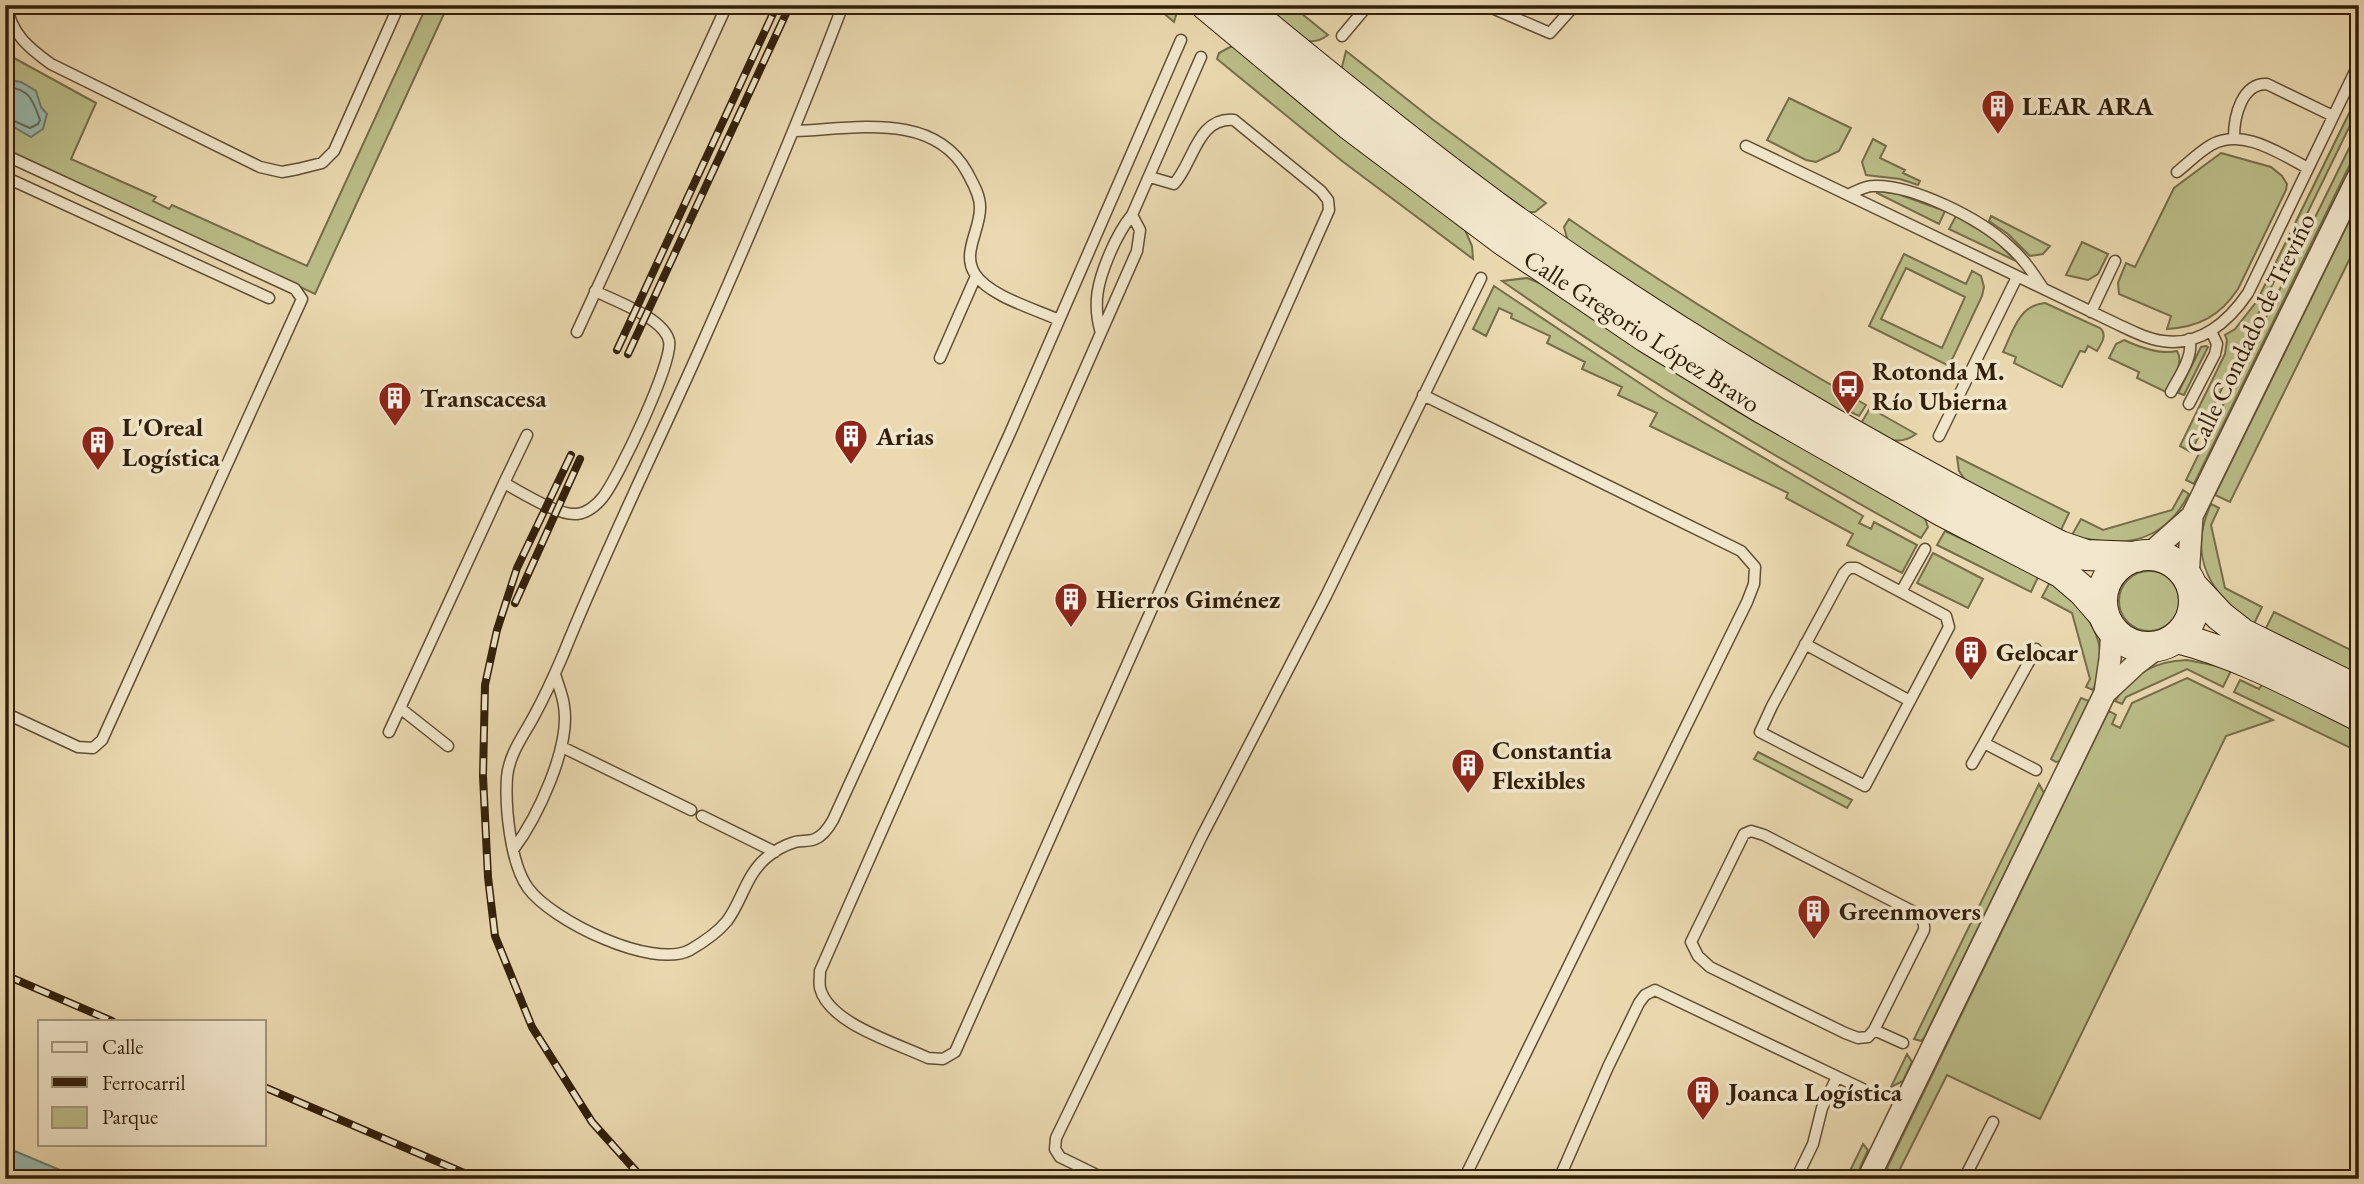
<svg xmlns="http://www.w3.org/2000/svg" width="2364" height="1184" viewBox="0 0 2364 1184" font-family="'EB Garamond',serif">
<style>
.green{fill:#bbbe89;stroke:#766e4a;stroke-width:2;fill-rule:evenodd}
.water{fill:#98baad;stroke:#6f7c6c;stroke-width:2}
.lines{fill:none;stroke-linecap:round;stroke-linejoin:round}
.shore{stroke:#646c5c;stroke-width:2}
.service-casing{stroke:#604e34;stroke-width:13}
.minor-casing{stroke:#604e34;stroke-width:24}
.secondary-casing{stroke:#311f0a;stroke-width:32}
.service{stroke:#f2e7cc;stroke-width:10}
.minor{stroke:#f2e7cc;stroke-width:21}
.secondary{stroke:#f2e7cc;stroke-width:30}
.rail-casing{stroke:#311f0a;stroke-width:8}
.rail{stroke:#f2e7cc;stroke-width:5;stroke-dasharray:16;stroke-linecap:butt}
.labels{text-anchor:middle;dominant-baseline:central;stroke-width:7;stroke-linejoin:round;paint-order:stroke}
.poi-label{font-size:26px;font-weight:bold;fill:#311f0a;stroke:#f2e7cc;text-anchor:start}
.street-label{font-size:26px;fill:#311f0a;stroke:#f2e7cc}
</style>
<rect width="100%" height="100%" fill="#ebdab1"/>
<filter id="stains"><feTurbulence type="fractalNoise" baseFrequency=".00286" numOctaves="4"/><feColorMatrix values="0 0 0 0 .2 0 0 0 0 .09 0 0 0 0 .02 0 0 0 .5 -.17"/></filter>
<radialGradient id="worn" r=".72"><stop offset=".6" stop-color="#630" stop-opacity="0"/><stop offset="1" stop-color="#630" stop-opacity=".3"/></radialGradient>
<path class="green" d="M427 5H448L315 294 5 149V53L96 103 71 159 156 197 153 201 169 209 172 205 307 266Z
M1154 5H1179L1174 22Z
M1262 5H1291L1328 35C1320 41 1313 43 1304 40Z
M1230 47H1234L1465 230 1472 246 1473 259 1342 161 1217 59 1219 53Z
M1346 51 1432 119 1546 203 1535 212H1527L1341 71Z
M2359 93V107L2191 452 2180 446 2225 354 2227 340 2225 335 2235 329 2257 301Z
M1789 98 1851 128 1839 151 1816 162 1806 160 1767 140Z
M2359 128V146L2194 484 2186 480Z
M1873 139 1886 146 1880 158 1905 170 1903 173 1920 181 1918 185 1900 179 1866 175 1862 162Z
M2221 153 2271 167 2282 176 2287 184 2286 190 2238 289C2220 316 2199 327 2167 329L2171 316 2119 294 2118 283 2126 263 2135 267 2174 188Z
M1878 191 1898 194 1945 211 1939 224 1877 193Z
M2359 201V240L2230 502 2215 495Z
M1956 216 1994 239 2016 261 1949 229Z
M1991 216 2050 246 2043 254 2030 256 2008 234 1989 221Z
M1569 219C1665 286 1764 347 1866 405L1859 416 1847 410 1843 416 1791 385 1568 242 1564 227Z
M2082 242 2108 254 2098 274 2088 280 2066 275Z
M1904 254 1966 284 1972 271 1981 276 1984 287 1982 296 1949 366 1869 326ZM1906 268 1965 297 1942 348 1881 319Z
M1527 278 1542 284 1735 410 1924 516 1928 527 1921 538C1777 459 1637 375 1502 281Z
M1494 286 1662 398 1863 516 1859 523 1871 529 1874 522 1917 545 1902 573 1847 545 1853 534 1786 498 1788 493 1650 426 1657 413 1618 395 1622 387 1582 369 1585 362 1547 343 1550 336 1511 318 1512 314 1499 308 1486 336 1473 329Z
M2045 303 2100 328C2108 335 2101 344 2097 351L2088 346 2085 352 2080 351 2062 387 2014 363 2016 357 2003 352C2013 331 2019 305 2045 303Z
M2124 340C2139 347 2160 355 2177 351 2185 363 2172 380 2166 392L2137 378 2139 372 2109 358 2116 344Z
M2206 346 2208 347 2184 395 2178 393 2201 347Z
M1870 408 1916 434C1896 449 1879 435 1860 425Z
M1957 457 2069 513 2061 530 1968 484 1959 471Z
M2183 490 2189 494C2164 543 2122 550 2072 535L2081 519 2103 530 2172 510Z
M2211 504 2219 508 2211 525 2225 588 2262 607 2254 624C2209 594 2187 556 2211 504Z
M1945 531 2039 575 2031 592 1937 545Z
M1933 553 1983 579 1968 608 1917 583Z
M2119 601a30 30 0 1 1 60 0a30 30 0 1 1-60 0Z
M2050 582C2086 609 2115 643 2093 690L2086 687 2090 679 2072 613 2042 597Z
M2274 612 2359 654V676L2265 630Z
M2187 660 2232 669 2223 687 2187 669 2126 697 2122 704 2115 701C2132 674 2154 661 2187 660Z
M2187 678 2273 720 2226 736 2040 1119 1947 1075 1895 1179H1892L1887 1168 2107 714 2109 711 2116 715 2112 724 2120 728 2132 703Z
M2240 680 2259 689 2263 683 2359 730V752L2234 692Z
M2081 698 2089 701 2060 761 2056 762 2051 759Z
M1758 752 1852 800 1847 808 1754 759Z
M2039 784 2044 793 1924 1038 1921 1041 1914 1039Z
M1907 1054 1912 1062 1903 1081 1891 1087Z
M1863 1144 1868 1150 1855 1179H1846Z"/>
<path class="water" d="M5 79 21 82 36 91 41 107 47 114 43 129 31 137 5 122Z
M5 1147 67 1173 76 1179H18L5 1174Z"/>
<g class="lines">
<path class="shore" d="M5 86C30 90 32 98 40 120L38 124 30 128 5 117"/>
<defs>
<path id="service" d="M7 5C10 33 30 49 51 64L260 167 282 172 298 169 322 163 334 151 399 5
M843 5C798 123 749 238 698 353 653 454 604 553 563 655 554 676 545 696 534 716 524 735 509 754 507 777 505 806 510 863 528 888 551 920 652 970 690 950 702 943 718 932 727 921 742 901 746 875 766 858 773 852 785 845 795 842 801 840 809 842 815 839 823 836 829 827 833 820L1010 433 1181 40
M1485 5 1550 33 1575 5
M2355 5 2359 7
M1342 36 1368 5
M795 131C853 129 933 111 967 172 972 182 980 194 980 207 981 229 961 253 975 274 989 296 1035 309 1059 320
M2234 137C2234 116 2242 83 2267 84L2333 116
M1746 146 2117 324C2132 331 2147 339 2163 341 2200 347 2229 321 2248 293L2359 63
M5 155 295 289 302 299 102 740 93 748 78 747 5 713
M2177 172C2188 163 2199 152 2211 145 2243 127 2280 154 2308 168
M5 177 269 298
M1150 177 1174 184C1194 162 1197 117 1234 120L1321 191 1328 200 1329 210 955 1052 943 1059 928 1058C897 1043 829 1024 820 988 819 983 820 976 820 971L1137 251 1140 230 1132 215 1201 57
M1848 195C1855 192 1864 186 1873 186 1912 184 1981 219 2009 246 2023 258 2033 273 2043 288
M2091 312 2115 261
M577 332 727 5
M1101 333C1092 303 1098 281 1110 253 1116 239 1122 227 1132 215
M940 358 976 276
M2171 392C2178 378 2195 355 2189 339
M1423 395 1741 551 1755 567 1754 584 1747 602 1464 1179
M2189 404 2215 354 2217 344 2211 331
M1939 436 2017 277
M504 483 527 435
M1849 568H1856L1946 616 1949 627 1865 786 1760 732 1772 706 1844 573Z
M1901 592 1925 549
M1805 644 1910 701
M400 708 448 746
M389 732 504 483C521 492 558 516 577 514 587 513 597 505 603 497 618 478 674 361 669 341 664 318 615 301 595 291
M562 747 691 810
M1972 764 1984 743
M2036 770 1984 743 2036 649
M702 816 775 852
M1751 831 1764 835 1916 913C1922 919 1925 922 1924 930L1874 1030 1868 1037 1858 1038 1845 1033 1710 967 1698 956 1691 942 1744 834Z
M513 850C537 818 571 747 564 706 563 696 558 685 555 674
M1874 1030 1903 1043
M1105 1179 1060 1157 1055 1149 1056 1138 1201 838 1326 596 1481 278
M1559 1179 1608 1067 1639 1003 1645 995 1655 990 1863 1089
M1796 1179 1813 1144 1822 1108 1837 1077
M1964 1179 1993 1122"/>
<path id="minor" d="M2148 555 2192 516 2359 175
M2188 577 2192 516
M2105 693 2135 665 2160 646
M1868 1179 2105 693 2110 659 2112 630"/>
<path id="secondary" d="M1206 5 1350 125 1503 240 1646 337 1762 408 1944 512 2062 573 2083 591 2104 615
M1241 5C1327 76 1413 146 1503 212 1679 339 1867 448 2060 546L2086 555 2136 557
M2102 601a46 46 0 1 1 92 0a46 46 0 1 1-92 0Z
M2192 586 2220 616 2243 634 2359 691
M2177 638C2241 654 2300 687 2359 716"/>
</defs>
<use href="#service" class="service-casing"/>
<use href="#minor" class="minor-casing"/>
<use href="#secondary" class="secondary-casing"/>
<use href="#service" class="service"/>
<use href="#minor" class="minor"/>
<use href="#secondary" class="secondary"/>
<defs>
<path id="rail" d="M617 350 777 5
M628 354 790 5
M571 455 517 568 497 630 485 685 483 776 488 877 495 936 532 1027 592 1122 643 1179
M515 603 580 459
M5 975 112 1021
M264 1087 478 1179"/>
</defs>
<use href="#rail" class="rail-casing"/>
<use href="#rail" class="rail"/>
</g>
<defs>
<symbol id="building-pin" viewBox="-11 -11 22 30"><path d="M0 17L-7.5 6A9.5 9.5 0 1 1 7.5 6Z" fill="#8f2418" stroke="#f2e7cc"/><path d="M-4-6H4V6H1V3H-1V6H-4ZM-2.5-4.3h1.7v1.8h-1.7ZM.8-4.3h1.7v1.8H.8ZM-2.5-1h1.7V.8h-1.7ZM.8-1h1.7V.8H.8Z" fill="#fff"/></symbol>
<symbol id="bus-pin" viewBox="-11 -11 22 30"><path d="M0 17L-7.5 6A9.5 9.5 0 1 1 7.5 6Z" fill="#8f2418" stroke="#f2e7cc"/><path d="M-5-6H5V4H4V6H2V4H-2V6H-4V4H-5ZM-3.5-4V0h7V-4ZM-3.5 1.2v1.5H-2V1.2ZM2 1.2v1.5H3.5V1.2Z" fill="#fff"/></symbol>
</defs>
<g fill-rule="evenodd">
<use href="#building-pin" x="1979" y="87" width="38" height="52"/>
<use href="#bus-pin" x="1829" y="367" width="38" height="52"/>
<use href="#building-pin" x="376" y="379" width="38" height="52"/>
<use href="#building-pin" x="832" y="417" width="38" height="52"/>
<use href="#building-pin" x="79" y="423" width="38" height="52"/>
<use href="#building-pin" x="1052" y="580" width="38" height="52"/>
<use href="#building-pin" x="1952" y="633" width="38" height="52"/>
<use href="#building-pin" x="1449" y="746" width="38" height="52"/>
<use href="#building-pin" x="1795" y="892" width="38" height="52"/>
<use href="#building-pin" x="1684" y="1073" width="38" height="52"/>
</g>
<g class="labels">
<g class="poi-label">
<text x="2022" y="106">LEAR ARA</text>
<text x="1872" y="371">Rotonda M.<tspan x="1872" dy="30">Río Ubierna</tspan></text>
<text x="420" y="398">Transcacesa</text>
<text x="122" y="427">L'Oreal<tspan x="122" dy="30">Logística</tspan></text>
<text x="876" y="436">Arias</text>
<text x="1096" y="599">Hierros Giménez</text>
<text x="1996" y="652">Gelocar</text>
<text x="1492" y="750">Constantia<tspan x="1492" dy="30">Flexibles</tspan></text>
<text x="1839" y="911">Greenmovers</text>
<text x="1728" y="1092">Joanca Logística</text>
</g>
<g class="street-label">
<text transform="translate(1642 331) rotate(33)">Calle Gregorio López Bravo</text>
<text transform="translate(2250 333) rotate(-64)">Calle Condado de Treviño</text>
</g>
</g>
<rect width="2364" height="1184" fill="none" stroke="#ebdab1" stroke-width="28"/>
<rect x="7" y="7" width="2350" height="1170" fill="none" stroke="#311f0a" stroke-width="3.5"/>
<rect x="14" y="14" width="2336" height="1156" fill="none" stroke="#311f0a" stroke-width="2"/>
<rect x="38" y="1020" width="228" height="126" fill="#f2e7cc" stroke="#a5977e" stroke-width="2"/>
<rect x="52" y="1042" width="35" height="10" fill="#f2e7cc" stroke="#a5977e" stroke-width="2"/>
<text x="102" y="1054" font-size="21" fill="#311f0a">Calle</text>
<rect x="52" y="1077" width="35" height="10" fill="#311f0a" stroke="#a5977e" stroke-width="2"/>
<text x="102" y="1090" font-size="21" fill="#311f0a">Ferrocarril</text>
<rect x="52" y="1107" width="35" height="21" fill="#bbbe89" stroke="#a5977e" stroke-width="2"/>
<text x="102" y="1124" font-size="21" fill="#311f0a">Parque</text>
<rect width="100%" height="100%" filter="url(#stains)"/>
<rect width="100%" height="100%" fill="url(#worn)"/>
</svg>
